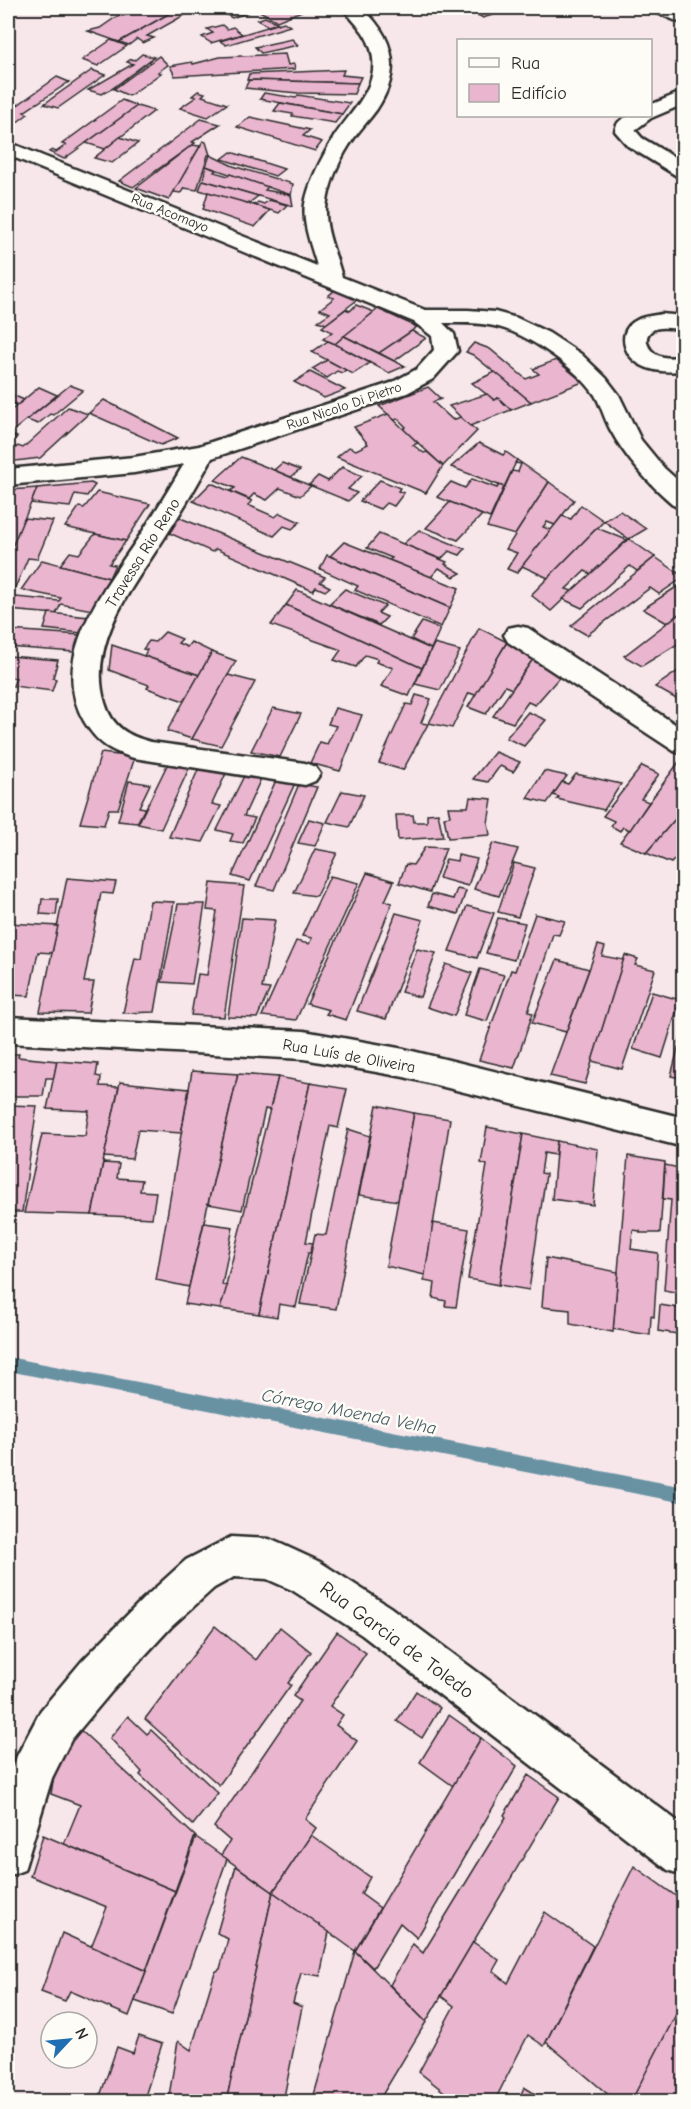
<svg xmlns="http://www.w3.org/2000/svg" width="691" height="2109" viewBox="0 0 691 2109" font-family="'Comic Neue',sans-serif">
	<rect width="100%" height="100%" fill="#f7e7eb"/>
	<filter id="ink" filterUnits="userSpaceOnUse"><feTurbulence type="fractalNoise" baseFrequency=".0167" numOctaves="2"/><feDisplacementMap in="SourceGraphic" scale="12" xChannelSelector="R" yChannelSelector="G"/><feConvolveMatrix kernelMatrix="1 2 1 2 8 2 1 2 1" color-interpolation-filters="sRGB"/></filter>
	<g filter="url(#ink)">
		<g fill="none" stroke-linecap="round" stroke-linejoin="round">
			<!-- stream -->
			<polygon fill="#6892a2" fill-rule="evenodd" points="8,1357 684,1487 684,1503 8,1371"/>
		</g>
		<!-- building -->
		<g fill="#eab5cf" stroke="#2b2b2b" stroke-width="1.5">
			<polygon points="138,8 179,8 119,42 88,31 100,28 119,15 123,16"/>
			<polygon points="179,8 197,8 147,36 154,38 143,43 137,39 129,45 119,42"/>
			<polygon points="214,8 260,8 232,18"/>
			<polygon points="260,8 323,8 325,9 316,11 309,8 277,21 256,9"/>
			<polygon points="465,8 515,8 483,18"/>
			<polygon points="265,17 278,23 268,26 257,20"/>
			<polygon points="284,22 290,26 226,45 220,41"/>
			<polygon points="222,25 227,29 233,27 242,34 211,43 202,37 213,33 207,29"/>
			<polygon points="292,39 298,45 261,53 255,47"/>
			<polygon points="111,40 127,46 98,66 82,60"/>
			<polygon points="142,54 154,57 113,88 102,94 88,90 133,64 127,62 131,59 135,60"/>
			<polygon points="285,54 288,65 294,64 295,69 175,76 170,66 192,62 193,64 220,57"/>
			<polygon points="159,56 168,65 158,72 161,73 129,96 114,89"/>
			<polygon points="92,70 105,75 58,108 44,104"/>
			<polygon points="344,70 342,75 361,77 358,83 247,80 249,74"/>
			<polygon points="57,77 69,82 24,112 28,114 8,129 8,112"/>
			<polygon points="249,80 358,83 354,94 298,93 245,88"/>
			<polygon points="198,91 205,93 202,96 227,104 208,117 180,108 196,97 192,96"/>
			<polygon points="264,93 296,98 298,95 350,103 342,114 260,99"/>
			<polygon points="122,100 137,106 64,159 49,152 52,150 56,152 66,145 62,144"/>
			<polygon points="280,103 342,114 335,123 292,116 293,114 274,111"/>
			<polygon points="137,106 154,111 105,149 86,143"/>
			<polygon points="250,117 310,130 303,136 322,142 315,151 237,127"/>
			<polygon points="201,119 220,124 192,142 195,143 133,187 119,181"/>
			<polygon points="120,137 138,143 112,163 94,158"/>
			<polygon points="203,141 206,142 210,155 208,155 197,190 184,188 181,193 173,192"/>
			<polygon points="192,145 200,146 169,200 136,188"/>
			<polygon points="231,152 284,169 275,176 222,159"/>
			<polygon points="210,155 233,166 293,184 291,195 206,166"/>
			<polygon points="206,166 216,170 214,172 228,176 230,174 268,187 265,190 291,195 293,206 203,180"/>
			<polygon points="203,180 258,196 248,204 199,190"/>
			<polygon points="208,192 254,205 270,210 255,227 203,209"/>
			<polygon points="269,200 287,205 279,213 254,205 258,202 264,204"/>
			<polygon points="335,290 357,300 326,324 318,321 330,313 320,309 334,298 328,296"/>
			<polygon points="356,305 374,312 335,344 323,339 332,332 322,327 346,309 350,311"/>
			<polygon points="378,309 417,327 379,353 344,336"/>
			<polygon points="412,331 426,338 394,361 379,353"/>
			<polygon points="344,336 394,361 405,366 389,373 335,344"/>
			<polygon points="328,341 335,344 370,363 353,374 312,352"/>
			<polygon points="474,343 490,349 526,379 539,374 533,369 556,360 583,382 531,402 473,355 466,352"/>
			<polygon points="327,360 346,370 342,373 337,371 327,378 312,369"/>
			<polygon points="310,372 345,390 324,398 294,382"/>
			<polygon points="495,372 531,402 511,410 498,398 494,400 472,383"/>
			<polygon points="70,385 83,390 53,415 50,414 38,424 27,420"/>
			<polygon points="39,387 57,395 8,435 8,413"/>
			<polygon points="428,387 441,399 433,402 453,420 460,417 477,431 443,466 403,429 406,427 398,419 394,420 379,406"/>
			<polygon points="8,393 24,400 17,405 10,402 8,404"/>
			<polygon points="487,394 494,400 498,398 511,410 470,426 449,406"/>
			<polygon points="104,400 178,438 161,445 89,413"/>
			<polygon points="68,407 88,414 40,458 8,462 8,455 18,446 23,448"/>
			<polygon points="388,414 418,443 413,445 424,453 427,452 443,466 426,493 337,457 349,447 356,450 368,444 354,427"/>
			<polygon points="9,434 17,437 9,445 16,447 8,455"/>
			<polygon points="479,443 503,455 506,452 517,460 504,487 451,467"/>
			<polygon points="241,457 274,470 311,486 300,496 280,488 267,500 254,494 249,499 230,491 235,488 215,480"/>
			<polygon points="517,460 549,482 515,535 487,527 512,471 518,472 521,464 515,463"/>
			<polygon points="282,463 300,470 291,477 274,470"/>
			<polygon points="342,467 362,476 348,489 357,493 348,501 309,485 318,476 328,481"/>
			<polygon points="472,479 497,488 499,485 504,487 490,518 437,497 451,482 465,488"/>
			<polygon points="380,480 400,488 398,491 404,493 394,506 386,503 380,509 360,501"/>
			<polygon points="549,482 574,500 555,525 547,522 543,527 551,530 517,573 507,569 517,553 506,549"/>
			<polygon points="91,483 95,485 87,496 75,494 70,507 31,503 37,488"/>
			<polygon points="211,483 252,501 248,505 275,517 280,513 300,522 292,529 284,526 274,536 193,501"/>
			<polygon points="37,488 31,503 8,557 8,496 10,490"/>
			<polygon points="97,492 150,504 126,541 65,527 79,507 84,508"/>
			<polygon points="450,502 482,515 458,540 426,528"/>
			<polygon points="581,505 604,521 548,578 522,566 562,516 571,519"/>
			<polygon points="620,511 646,529 629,539 604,521"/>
			<polygon points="178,517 318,574 325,577 320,582 330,587 325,591 316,587 313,591 216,549 212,552 167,532"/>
			<polygon points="24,518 53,521 37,559 28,558 15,588 8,587 8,557"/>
			<polygon points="597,528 627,540 591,574 585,571 566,589 572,591 551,611 531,595"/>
			<polygon points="419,530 465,549 460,555 449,551 441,559 403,544"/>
			<polygon points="95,534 126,541 109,564 115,565 109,578 60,565 70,552 79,554"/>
			<polygon points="379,534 447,562 445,564 461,573 454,577 439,568 431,577 389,560 392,558 367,548"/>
			<polygon points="629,539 655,557 637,571 630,566 582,608 563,599"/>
			<polygon points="344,542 459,588 450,608 330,556"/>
			<polygon points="327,555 450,608 441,627 355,590 358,586 320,569"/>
			<polygon points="655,557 684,577 659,594 650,588 587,635 571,626"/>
			<polygon points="42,560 109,578 92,610 61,604 56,614 8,610 16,597 59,601 61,598 21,590"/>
			<polygon points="684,582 684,610 667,623 643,609"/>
			<polygon points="345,589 385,606 378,613 387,617 379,625 329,604"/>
			<polygon points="297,590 431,649 422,668 286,605"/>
			<polygon points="286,605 422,668 409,696 381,686 393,668 376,662 378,659 365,655 356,667 334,660 341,650 271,625"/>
			<polygon points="684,610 684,640 642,666 624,656"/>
			<polygon points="49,613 89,617 82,633 44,629"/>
			<polygon points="422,622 440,629 431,649 411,639"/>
			<polygon points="479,628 507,642 476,695 469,693 452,728 429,723"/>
			<polygon points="8,630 81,635 74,652 8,647"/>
			<polygon points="165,632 182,639 178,643 187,647 191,642 212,652 199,675 144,656 147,650 143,649 149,641 155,642"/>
			<polygon points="507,642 536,655 512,689 505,686 486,714 468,707"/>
			<polygon points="434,644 460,651 440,690 415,684"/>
			<polygon points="112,645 144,656 199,675 184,701 147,688 149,685 109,670"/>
			<polygon points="212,652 236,661 192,739 167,731"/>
			<polygon points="536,655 564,672 535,705 528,702 513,723 493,716"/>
			<polygon points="8,656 58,660 53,678 56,679 52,691 13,686 16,678 8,677"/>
			<polygon points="684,667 684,698 680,701 655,687"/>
			<polygon points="228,675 255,682 221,746 192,739"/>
			<polygon points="416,695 431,699 421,723 428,724 403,770 379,763 406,704 412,705"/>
			<polygon points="273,708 301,714 280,757 251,751"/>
			<polygon points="335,708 362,715 340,771 310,763 320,742 327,744 336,726 328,724"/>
			<polygon points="528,712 546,720 524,746 506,738"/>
			<polygon points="495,752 520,762 513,772 500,766 488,782 473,779"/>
			<polygon points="101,753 135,757 118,809 109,809 104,825 80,823"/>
			<polygon points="684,755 684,809 646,853 620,842"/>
			<polygon points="171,757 192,762 161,829 138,824"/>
			<polygon points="201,763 228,769 212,804 221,806 203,842 169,837"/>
			<polygon points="642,766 659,774 641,799 649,802 630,830 623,827 620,831 611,826 614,821 603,816"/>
			<polygon points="247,770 263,774 244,816 255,818 243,843 230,841 233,834 217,830"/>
			<polygon points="544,771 567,776 547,803 527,798"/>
			<polygon points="576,774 621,784 604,810 557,799 559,797 553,795 562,782 568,784"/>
			<polygon points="278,776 296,781 250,881 232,876"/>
			<polygon points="129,781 150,784 139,807 145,808 137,823 118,821"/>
			<polygon points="299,784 317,787 274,890 256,886"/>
			<polygon points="342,791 364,795 349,827 327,822"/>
			<polygon points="470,797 492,799 488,823 490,835 448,838 444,817 450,816 448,807 468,807"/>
			<polygon points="684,809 684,849 671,863 646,853"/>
			<polygon points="438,813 443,837 398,840 396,815 413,815 414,822 427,822 427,814"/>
			<polygon points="309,819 325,823 315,846 298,843"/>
			<polygon points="493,843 518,849 499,896 474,889"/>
			<polygon points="425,847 446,848 430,892 399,883 406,864 413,865"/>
			<polygon points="315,849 337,853 316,896 294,893"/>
			<polygon points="458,855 477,859 468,886 439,878 446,859 457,861"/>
			<polygon points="514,863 535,868 518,917 498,912"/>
			<polygon points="367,873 394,881 385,901 392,903 346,1020 326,1014 329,1010 307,1004"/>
			<polygon points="330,876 359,883 296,1020 262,1016 296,941 309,944 312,938 302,936"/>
			<polygon points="67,878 116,882 113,894 101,893 84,982 94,982 88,1013 40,1012"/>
			<polygon points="211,883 244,886 224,1017 191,1015 198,974 207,975 217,911 207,910"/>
			<polygon points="457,889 466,891 458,914 428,906 432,894 453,899"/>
			<polygon points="42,899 58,899 56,915 40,914"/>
			<polygon points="150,901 174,902 155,1012 123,1013 135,958 141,959"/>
			<polygon points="178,904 205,904 192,984 162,982"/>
			<polygon points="467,906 494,913 477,958 449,951"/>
			<polygon points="396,913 423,920 386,1019 357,1011"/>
			<polygon points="535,914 565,921 559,935 553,934 528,1012 533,1013 514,1068 479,1060 511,970 515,971"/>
			<polygon points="242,918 275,920 262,988 270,989 257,1018 228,1017"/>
			<polygon points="498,918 525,923 514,960 486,953"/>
			<polygon points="8,923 58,926 52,953 38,952 29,996 10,995 9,1000"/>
			<polygon points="598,945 605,947 602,956 624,960 585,1084 550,1076"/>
			<polygon points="417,949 436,953 420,997 401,992"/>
			<polygon points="625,955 638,959 635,965 655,970 622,1069 592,1061"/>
			<polygon points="557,960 589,969 566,1032 532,1023"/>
			<polygon points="446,964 472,973 454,1016 427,1007"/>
			<polygon points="480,969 504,975 487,1021 464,1015"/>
			<polygon points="652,992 680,1000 662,1058 633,1049"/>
			<polygon points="684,1025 684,1079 671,1076"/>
			<polygon points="8,1054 19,1054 18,1057 57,1061 54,1078 46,1078 43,1096 8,1096"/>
			<polygon points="57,1061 98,1064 96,1076 101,1077 100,1086 119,1087 92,1215 24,1213 42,1134 85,1136 89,1111 47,1109"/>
			<polygon points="192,1071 238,1074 189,1287 156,1280"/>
			<polygon points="238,1074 278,1077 270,1110 265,1109 242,1210 208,1204"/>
			<polygon points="278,1077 310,1083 259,1314 220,1309"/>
			<polygon points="120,1082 189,1089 181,1133 138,1130 132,1159 104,1157"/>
			<polygon points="310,1083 347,1089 338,1128 330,1126 306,1242 313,1243 310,1253 308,1253 296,1307 279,1304 277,1317 259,1314"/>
			<polygon points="8,1105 37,1106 22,1212 8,1212"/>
			<polygon points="377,1105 414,1113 398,1201 359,1195"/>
			<polygon points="414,1113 450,1119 425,1275 386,1266"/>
			<polygon points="487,1127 523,1134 499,1285 468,1279 487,1165 481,1163"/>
			<polygon points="348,1129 370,1136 336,1309 300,1304 315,1234 326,1235"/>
			<polygon points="523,1134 557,1141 555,1155 544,1153 541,1173 546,1174 529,1290 499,1285"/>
			<polygon points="557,1141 598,1149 593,1205 552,1199"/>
			<polygon points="628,1156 665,1162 660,1233 640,1233 640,1231 633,1230 631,1249 658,1253 654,1317 651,1316 650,1335 613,1329"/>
			<polygon points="103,1163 119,1164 117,1178 142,1180 140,1191 156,1192 152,1218 92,1215"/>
			<polygon points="665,1165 684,1169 684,1294 664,1290 671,1200 663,1199"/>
			<polygon points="204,1223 233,1227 222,1285 227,1286 220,1309 185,1304"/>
			<polygon points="433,1223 469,1229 456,1307 445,1306 446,1301 433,1298 435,1283 424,1281"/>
			<polygon points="546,1258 618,1272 613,1332 570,1324 570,1310 542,1307"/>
			<polygon points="660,1305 684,1309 684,1335 658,1331"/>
			<polygon points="215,1626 256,1660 280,1627 311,1652 288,1683 291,1685 219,1785 145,1719"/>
			<polygon points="337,1632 366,1653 330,1706 343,1715 336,1725 357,1741 305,1819 316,1828 273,1892 221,1855 230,1841 214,1827 300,1701 293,1696"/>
			<polygon points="416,1691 440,1708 422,1738 397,1721"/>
			<polygon points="449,1715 481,1738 453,1786 420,1762"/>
			<polygon points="128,1716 147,1734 151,1730 218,1793 193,1825 140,1775 142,1772 110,1738"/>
			<polygon points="75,1725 195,1836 175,1891 64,1844 80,1805 51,1794 56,1762"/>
			<polygon points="481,1738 517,1766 417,1938 400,1923 373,1968 355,1951"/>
			<polygon points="528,1775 559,1797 426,2022 390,1985 413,1944 423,1953 506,1817 504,1815"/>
			<polygon points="43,1835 175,1891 146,1971 91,1947 107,1907 30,1876"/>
			<polygon points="311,1835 370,1877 361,1894 380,1908 355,1951 273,1892"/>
			<polygon points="196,1837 227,1859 172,2014 135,2001"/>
			<polygon points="236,1866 273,1892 226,2102 168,2102 178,2041 191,2050 215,1972 220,1969 228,1939 217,1933"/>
			<polygon points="634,1866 684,1902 684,2000 631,2102 617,2102 546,2042"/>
			<polygon points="273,1892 329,1932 320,1976 301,1973 293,2003 302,2007 283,2102 226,2102"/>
			<polygon points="545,1912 593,1946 544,2046 528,2035 494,2102 457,2102 419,2072 454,2006 441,1996 473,1942 499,1960 493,1971 508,1983"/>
			<polygon points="62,1933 146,1971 129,2016 70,1991 65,2001 41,1992"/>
			<polygon points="355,1951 426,2022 378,2102 312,2102"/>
			<polygon points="684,1999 684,2102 631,2102 645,2074"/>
			<polygon points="139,2036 162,2044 143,2102 98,2102 117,2047 133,2053"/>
			<polygon points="524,2087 548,2102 518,2102"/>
		</g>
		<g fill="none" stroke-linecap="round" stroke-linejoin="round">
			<defs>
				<g id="minor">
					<path d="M343,8H362C395,38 402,71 377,109C370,119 361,128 354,138C341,156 331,179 327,201C322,226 336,253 342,277L425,310H468L495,312L517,318L549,333L581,354L606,378L619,395L641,440L664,468L684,486V508L675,506C649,484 626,459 610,429C604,418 601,405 595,395C577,368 526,332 494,326C478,322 460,323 443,323L454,334L458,351L433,379L407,393L212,458C197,485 182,511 165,537C135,584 86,643 105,703C112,727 128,736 151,742L305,763L315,767L320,774L315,781L305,785L134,758C110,751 97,743 84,721C47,657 107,585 141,534C156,511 170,487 184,464L134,473L8,485V469L134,457L199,446L391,383L417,369L434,350L432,336L414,322L8,155V142L317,266C312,247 302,224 305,204C309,181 322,157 334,137C352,110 382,85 371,49C366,31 353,22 343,8Z"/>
					<polygon points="652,8 675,8 684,12 684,24 655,12"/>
					<path d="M684,91V104L651,118L635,130L642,138L684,163V178L677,176L628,146L615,131C618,113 636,116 650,116V105Z"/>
					<path d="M661,314L684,316V330C676,329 667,327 660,328C640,330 645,351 660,356C667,359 676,357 684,357V371C669,372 654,372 641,365C623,356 616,330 637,320C644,316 653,316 661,314Z"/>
					<polygon points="518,626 528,628 684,730 684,754 674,751 508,642 504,635 508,628"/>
					<polygon points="8,1017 304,1031 404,1049 684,1118 684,1147 404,1077 304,1059 8,1043"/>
					<polygon points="231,1537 269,1539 283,1545 320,1562 390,1607 684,1826 684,1876 668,1870 362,1635 292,1590 267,1579 234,1577 214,1588 171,1627 112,1691 71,1740 52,1778 24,1870 8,1876 8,1781 17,1756 41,1710 82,1661 143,1599 186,1560"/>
				</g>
			</defs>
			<!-- minor casing -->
			<use href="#minor" stroke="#2b2b2b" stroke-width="5"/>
			<!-- minor -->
			<use href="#minor" fill="#fdfcf7" fill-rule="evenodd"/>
		</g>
	</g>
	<g text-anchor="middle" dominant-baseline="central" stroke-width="5" stroke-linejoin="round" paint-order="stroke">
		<!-- far-street labels -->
		<g font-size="14" fill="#2b2b2b" stroke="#fdfcf7">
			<text transform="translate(170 213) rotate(22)">Rua Acomayo</text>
			<text transform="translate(344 406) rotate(-19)">Rua Nicolo Di Pietro</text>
		</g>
		<!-- street labels -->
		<g font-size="16" fill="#2b2b2b" stroke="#fdfcf7">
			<text transform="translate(143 553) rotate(-58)">Travessa Rio Reno</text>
			<text transform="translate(349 1056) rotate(10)">Rua Luís de Oliveira</text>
		</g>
		<!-- water labels -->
		<g font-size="18" font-style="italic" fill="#495e67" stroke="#fdfcf7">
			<text transform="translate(349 1412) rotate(11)">Córrego Moenda Velha</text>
		</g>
		<!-- near-street labels -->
		<g font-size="20" fill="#2b2b2b" stroke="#fdfcf7">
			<text transform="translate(397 1640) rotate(36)">Rua Garcia de Toledo</text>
		</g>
	</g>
	<!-- margin -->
	<rect width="691" height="2109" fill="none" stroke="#fdfcf7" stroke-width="30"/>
	<rect x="15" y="15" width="661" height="2079" fill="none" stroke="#2b2b2b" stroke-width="2" filter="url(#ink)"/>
	<!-- legend -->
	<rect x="457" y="39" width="195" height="78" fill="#fdfcf7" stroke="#a9a8a5" stroke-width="1.5"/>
	<rect x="469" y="58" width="30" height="9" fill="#fdfcf7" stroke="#a9a8a5" stroke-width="1.5"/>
	<text x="511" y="69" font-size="18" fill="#2b2b2b">Rua</text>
	<rect x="469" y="84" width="30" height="18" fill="#eab5cf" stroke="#a9a8a5" stroke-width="1.5"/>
	<text x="511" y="99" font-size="18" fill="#2b2b2b">Edifício</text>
	<!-- north arrow -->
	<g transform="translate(69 2040) rotate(64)"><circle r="28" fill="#fdfcf7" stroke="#a9a8a5" stroke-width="1.5"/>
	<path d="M0-4.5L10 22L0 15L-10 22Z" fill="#1f6fb2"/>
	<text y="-9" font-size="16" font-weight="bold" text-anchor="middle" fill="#2b2b2b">N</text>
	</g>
</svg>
